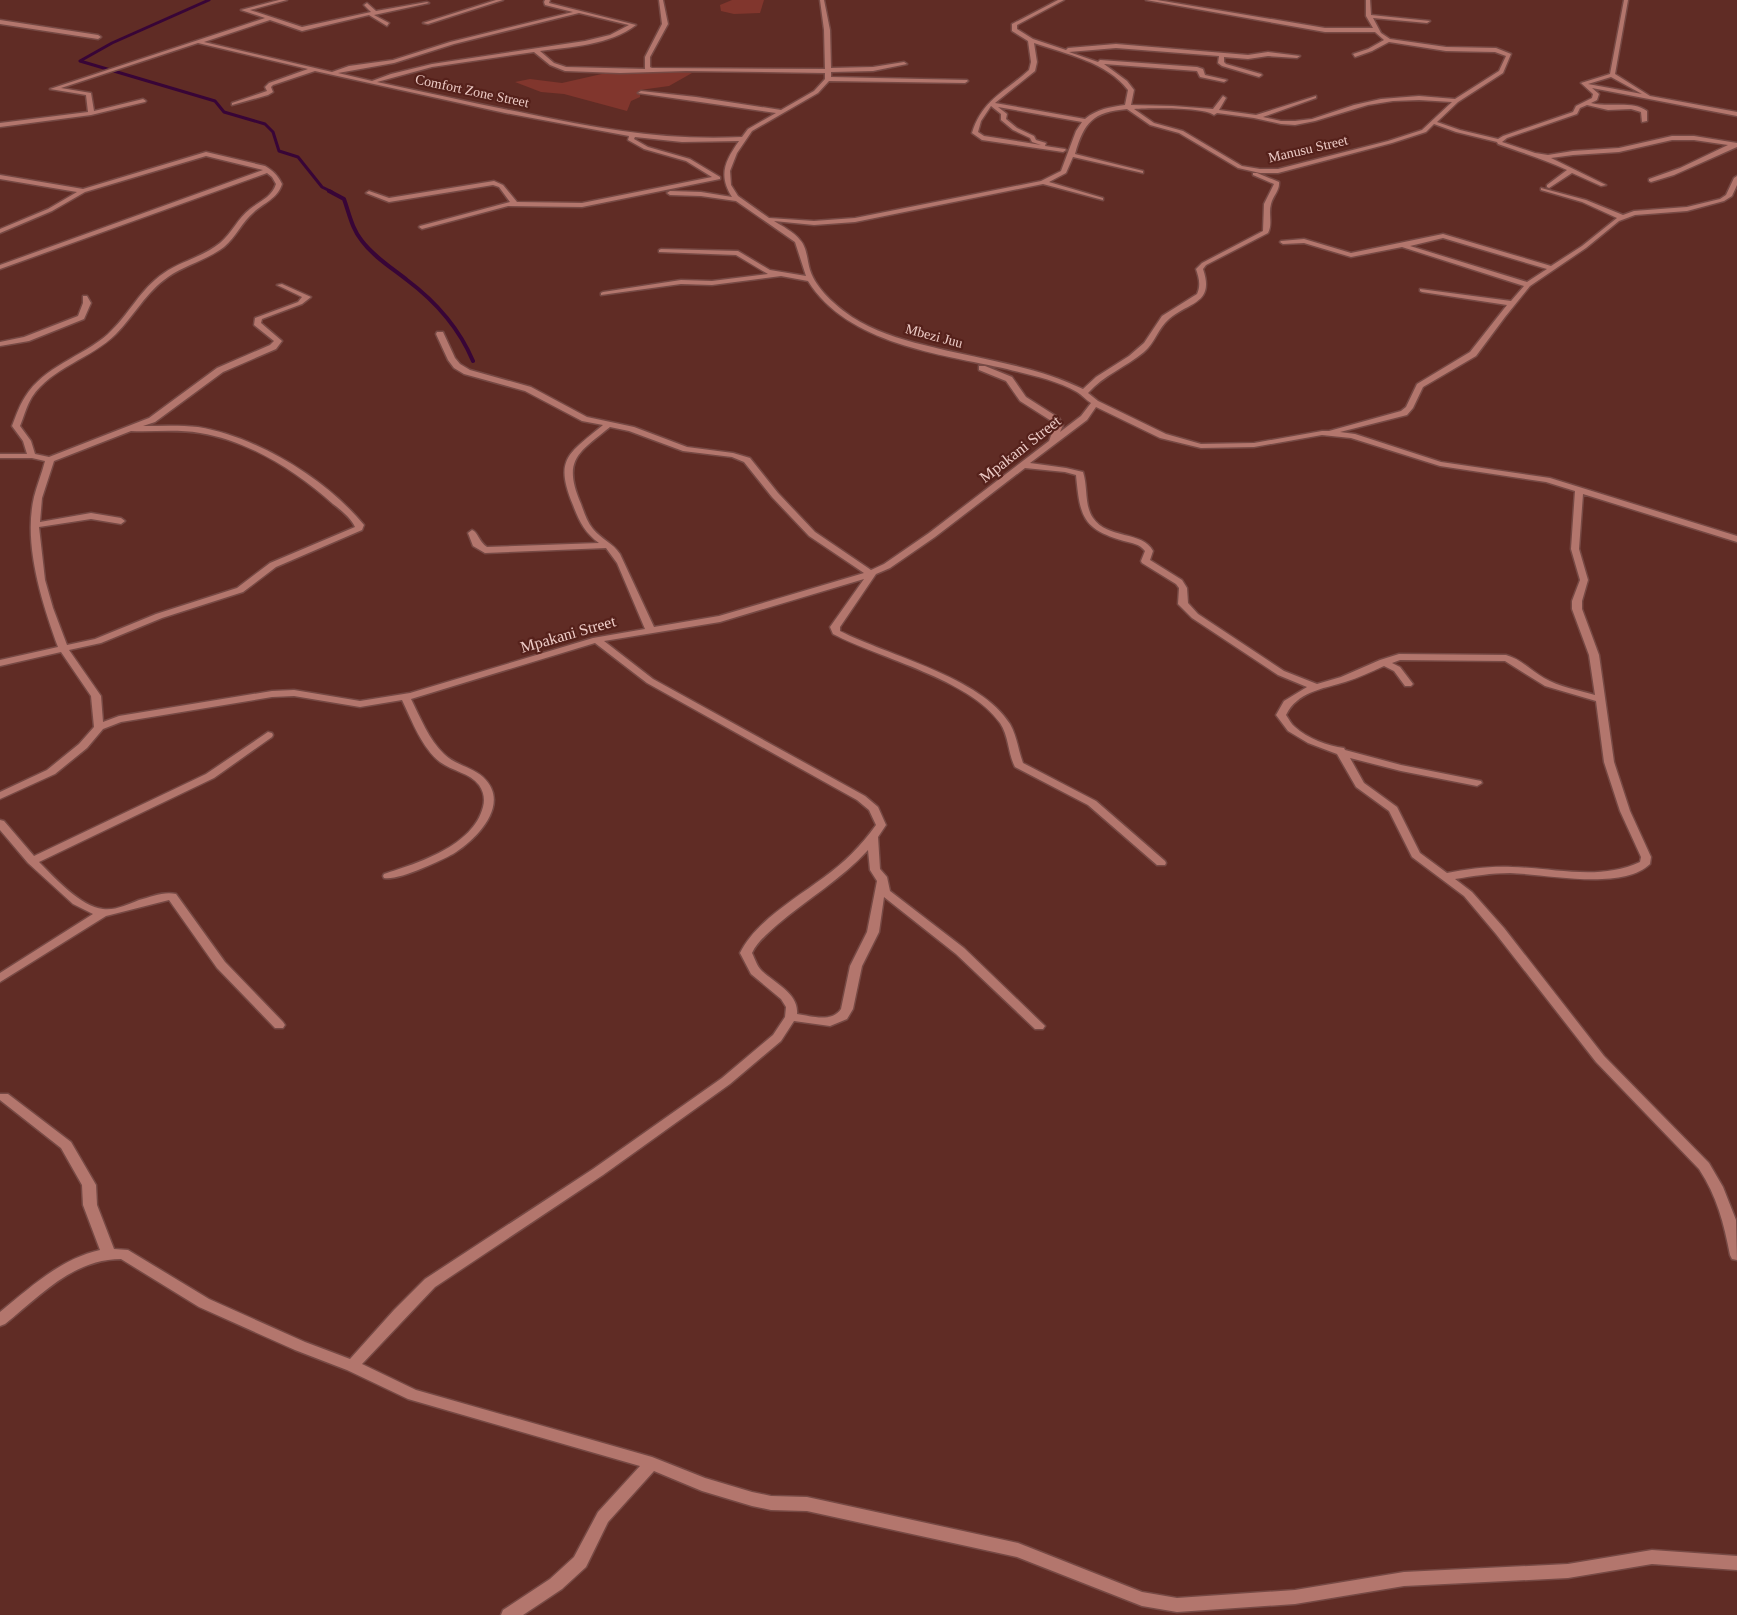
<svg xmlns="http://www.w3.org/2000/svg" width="1737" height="1615" viewBox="0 0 1737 1615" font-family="Georgia,serif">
	<rect width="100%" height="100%" fill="#602c25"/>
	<!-- green -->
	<g fill="#81362d">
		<polygon points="732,0 764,0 760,13 734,14 721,11 720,5"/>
		<polygon points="668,71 692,73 669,86 640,90 640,97 631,101 627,111 564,94 541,92 515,82 530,79 562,83 606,73"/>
	</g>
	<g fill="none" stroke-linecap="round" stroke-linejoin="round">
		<!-- stream-far1 -->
		<polyline stroke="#380537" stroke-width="3" points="209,0 112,43 80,61 215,101 224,112 265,124 273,132 279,151 298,157 322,187 332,192"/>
		<!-- stream -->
		<path stroke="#380537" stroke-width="4" d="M329,191L344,199C349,213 352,229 362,241C374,257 392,268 407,280C435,301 459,328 473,361"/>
		<defs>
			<g id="minor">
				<path d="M279,0H287L250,10L302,27L371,12L364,5L367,3L376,11L427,2L429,3L374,15L389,23L387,26L369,15L302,31L270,20L204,42L332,72L349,66L393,60L450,42L573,12L545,5L544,2L545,0H550L549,3L636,25C610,45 571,47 540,51L554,63L566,67L645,69V57L662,24L659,0H663L668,24L650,57V67L652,68L825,69L824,30L820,0H824L830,30L831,68L873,67L904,62L907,64L873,71L831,72V77L967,80L968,81L965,83L829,81L818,93L752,131L737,153L730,171L731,185L738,196L769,218L814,221L855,218L1041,181L1061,171L1076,131L1082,122L998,107L1007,114L1006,119L1017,128L1034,136L1036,140L1046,143L1045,146L1065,149L1066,150L1063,152L982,140L972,133C982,100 1005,92 1029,70L1031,62L1028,41L1012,31V24L1058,0H1064L1017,25V29L1033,39L1066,50L1068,48L1116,44L1248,55L1268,52L1300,56L1297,58L1268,56L1248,59L1224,57V62L1226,64L1261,74L1262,75L1259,77L1222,66L1218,63L1219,56L1116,48L1069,52L1098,62L1100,60L1197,67L1203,69L1205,75L1227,80L1224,82L1200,77L1197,71L1104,64L1127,81L1134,90L1131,105L1173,106L1213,109L1223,96L1226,98L1219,110L1256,115L1316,96V98L1263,117L1281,121H1295L1312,119L1354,105L1381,99L1419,96L1455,99L1499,71L1506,56L1495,52L1446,51L1389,42L1372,51L1355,57L1353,54L1368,49L1384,40L1375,32H1325L1146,0H1157L1325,28H1373L1366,16V0H1370L1371,15L1430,21L1427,23L1373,18L1381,33L1390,39L1446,47L1496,48L1511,54L1503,73L1458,102L1437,122L1460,130L1498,139L1503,136L1573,112L1576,106L1592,98L1593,94L1581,83L1610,74L1624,0H1628L1615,74L1650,96L1737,112V116L1592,88L1599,94L1597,100L1591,103C1609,108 1632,100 1647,111V121L1642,122L1641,112L1631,109L1608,110L1587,105L1580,108L1577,114L1507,138L1502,142L1535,153L1548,155L1573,151L1619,148L1672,136H1694L1737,143V147L1674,175L1651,182L1649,181V179L1680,168L1728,145L1694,140H1672L1619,152L1573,155L1551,158L1606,185L1601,186L1572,173L1549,188L1547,187V185L1567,170C1544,159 1522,153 1498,144L1497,142L1456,132L1434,124L1426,132L1392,143L1278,173H1260L1238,168L1179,133L1150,125L1127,109C1093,112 1084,122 1075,154L1143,171V173L1073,157L1066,173L1049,182L1103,198V200L1043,184L855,222L814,225L774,221C782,226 794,232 800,240C807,247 807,260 810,270C816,289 836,306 852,317C874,331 899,339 924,345C977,359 1034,365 1083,389L1096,377L1129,356L1144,343L1162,316L1197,294C1201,285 1199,278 1196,269L1202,263L1263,231L1264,204L1274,184L1253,175V173H1257L1279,182C1280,190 1273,196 1271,204C1268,214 1273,224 1268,233L1206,265L1203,269C1215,304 1189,302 1169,319C1158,328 1155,343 1144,352C1126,367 1104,375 1088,393L1098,401L1166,434L1201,444L1254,443L1322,431H1329L1401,411L1406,407L1417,384L1470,352L1507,305L1422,292L1420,291V289L1511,301L1524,286L1402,247L1351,257L1304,243L1283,244L1280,242L1281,241L1304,239L1351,253L1443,234L1551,266L1582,246L1617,218L1582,202L1541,190V188L1586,200L1623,215L1634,211L1687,207L1720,199L1726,195L1734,178L1737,176V185L1732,196L1724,201L1687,211L1635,215L1619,221L1586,248L1530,286L1505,317L1476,356L1423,387L1413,408L1407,415L1340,432L1355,434L1441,462L1550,478L1737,536V542L1583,494L1579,549L1588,580L1582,601V609L1599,655L1614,762L1630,811L1651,857L1650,864C1623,891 1546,874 1510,873C1492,873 1473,876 1455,879L1472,892L1504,928L1604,1056L1709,1163L1723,1187L1736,1220L1737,1260L1732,1259L1730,1255C1724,1224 1717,1196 1699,1169L1596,1062L1496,934L1464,896L1412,857L1389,811L1356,787L1337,754L1308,743L1288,731L1276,715L1284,701L1307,687L1278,675L1192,618L1178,604L1179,588L1176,584L1142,563L1141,561L1145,551C1140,544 1132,543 1124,541C1082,529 1080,516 1076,475L1065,472L1025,468L935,537L890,568L876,574L840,627V631C889,656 981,677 1010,724C1017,736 1018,750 1023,763L1096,801L1165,861L1166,863L1165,865H1157L1088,805L1015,767C1008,754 1009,736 1000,723C969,679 881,659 833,634L830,627L864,579L720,622L604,641L653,679L865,796L878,807L886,825L878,837L880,869L887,877L890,891L964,948L1045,1026L1043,1029H1035L956,954L884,897L879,932L862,966L853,1009L847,1019L830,1026L794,1021L781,1041L730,1084L603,1175L435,1287L362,1364L416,1390L652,1457L705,1478L752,1492L771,1496L807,1497L1018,1543L1142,1592L1177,1598L1295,1590L1404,1572L1568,1564L1652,1550L1737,1556V1570L1652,1564L1568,1578L1404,1586L1295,1604L1177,1612L1142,1606L1017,1557L807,1511L771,1510L752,1506L702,1491L654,1471L608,1522L586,1567L562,1589L523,1615H501L503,1610L550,1579L574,1557L598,1512L640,1466L408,1399L347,1370L295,1350L199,1307L121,1259C73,1259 40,1296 5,1324L0,1326V1312C31,1287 60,1259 100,1250L83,1205L82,1185L61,1148L0,1100V1094H8L71,1142L96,1185L97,1205L114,1249L128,1250L209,1299L305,1342L350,1359L394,1310L425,1279L593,1169L722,1078L773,1035L785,1017L786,1007L781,999L751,974L740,953C755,922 796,898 823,878C844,863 861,846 876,825L869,810L857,800L647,683L595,643L411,699C420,717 429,740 444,754C455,765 472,767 483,777C512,804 476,840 453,854C440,861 398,881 384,878L383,876L384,874C418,863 473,846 483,807C485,800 484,792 479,785C470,773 452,771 440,762C422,748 412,721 402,700L360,707L294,696L272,697L121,722L103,729L87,748L55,774L0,799V792L47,770L79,744L94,727L91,696L61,652L0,666V660L58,647C42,603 23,544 34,497C37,485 42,473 45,461L32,458H0V454H27L23,441L12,426C16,416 19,406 25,397C44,366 82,357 108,334C129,315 140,289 164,273C181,261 203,257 220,243C232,233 238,218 250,209C260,201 272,197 276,184L272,177L267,173L0,269V265L263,170L206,156L85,192L52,211L0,233V229L48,209L77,192L0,179V175L83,189L206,152L265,166C273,171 277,174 282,184C278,198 264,203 254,212C242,222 236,237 224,247C207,260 185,265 168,277C146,292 134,316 116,334C91,359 52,367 32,397C27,405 24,416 20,426L31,441L35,454L49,457L149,418L217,368L270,345L274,341L254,325L255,318L298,302L302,297L277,285L282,284L311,297L302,304L262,319L261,323L282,341L276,349L223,372L155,422L143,426C161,426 180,425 198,427C258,437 326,479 364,525L362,530L276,567L243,592L162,618L101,643L69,650L101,696L103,722L119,716L272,691L294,690L360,701L410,693L593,638L645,629L617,563L606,548L485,553L473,546L468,533L472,530C478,532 479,542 487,547L599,543C585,533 579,521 573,505C554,459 568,454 603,425L582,421L525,391L464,374L454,368L448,360L436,334L437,332H443L455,358L460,364L470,370L531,387L587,417L634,427L687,447L733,453L750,458L778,493L815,532L871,570L884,564L929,533L1049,441L1055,425L1053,422L1020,401L1006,381L979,370V366H985L1012,377L1026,397L1059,418L1063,425L1060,432L1081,416L1091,403C1086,400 1082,395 1077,392C1056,380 1030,375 1007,369C940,354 847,344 808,281L781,276L712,285L681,284L601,295V293L603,292L681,280L712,281L768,274L736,255L659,252V250L661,249L738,251L770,270L806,276L795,242L736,201L701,196L670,195L667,193L670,191L701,192L732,197C718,175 725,161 739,141L682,142L635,137L634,139L648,147L690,159L720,177V179L582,207L508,206L422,229L419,227L420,226L510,202L499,187L493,185L389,202L366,193L369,191L389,198L494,181L503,185L517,202L582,203L712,177L686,161L644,149L628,140L629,136L505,113L315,71L273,85L271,87L273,92L268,95L232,105V103L267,91L265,87L269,83L308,69L198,43L61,88L91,93L94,111L143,99L146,101L145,102L91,115L0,127V123L88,112L86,95L50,89L265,18L241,10ZM579,13L629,25L610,35L585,41L432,64L391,74L372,81L338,73L394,63L454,44ZM1034,43C1066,54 1107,62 1128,90L1125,105C1110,107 1097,109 1085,119L995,103L1035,71L1037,62ZM534,52L550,65L565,71L620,73L686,71L825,73V79L814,91L781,110L696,97L641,91L638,93L776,113L748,129L742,137C669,141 600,129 529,114C478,104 428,93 377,82L432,67ZM1611,77L1642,94L1588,84ZM1419,100L1452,102L1422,130L1388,141L1278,169H1260L1242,166L1183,131L1154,123L1134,109C1151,108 1202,107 1214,115L1217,113L1254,118L1281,124L1295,125L1315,121L1368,105L1393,101ZM991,106L1001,114V120L1013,130L1030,138L1032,142L1041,145L984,136L978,132L981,121ZM1443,238L1547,269L1527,282L1410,246ZM1096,407L1160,438L1201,448L1254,447L1322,435L1351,438L1440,466L1546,482L1575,491L1571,549L1580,580L1572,601V609L1589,655L1595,695C1578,690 1559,687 1544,678C1530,670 1521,659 1506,655L1399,654L1380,660L1341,677L1317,684L1284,671L1198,614L1188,603L1187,588L1182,580L1150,560L1153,551C1143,531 1107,539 1093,518C1084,505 1088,487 1083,472L1066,468L1030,463L1087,420ZM610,427L629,431L683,451L732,457L744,462L772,497L809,536L864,573L719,616L654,627L620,554C613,543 601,539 593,529C587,522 584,512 581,504C562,460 578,453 610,427ZM131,431C154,432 177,429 200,433C249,441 296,471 333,504C341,510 351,518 355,527L270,563L237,588L156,614L95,639L67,645L53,608L45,580L39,527L91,519L121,524L125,521L121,518L91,513L40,522L42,498L54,461ZM1400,660L1505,661L1545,686L1596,701L1604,762L1620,811L1641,857L1640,862C1599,881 1555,868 1512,867C1490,866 1468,869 1447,873L1420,853L1397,807L1364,783L1350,758L1401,771L1477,786L1482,783L1481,781L1401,765L1345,750L1344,748C1328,746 1307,738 1295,727C1291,724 1289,719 1286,715C1297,692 1322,689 1345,682C1358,678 1371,672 1384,666L1394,671L1405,686H1411L1413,684L1400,667L1392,663ZM868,850L870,870L877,881L867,932L850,966L841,1009C832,1023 811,1016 797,1014C799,993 774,983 761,970C757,966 755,959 752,953C757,942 768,933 777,925C807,899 842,879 868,850Z"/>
				<polygon points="496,0 503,0 428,24 423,23"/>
				<polygon points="0,20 98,35 101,37 98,39 0,24"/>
				<polygon points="83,296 87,296 91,303 84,319 29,341 0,346 0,342 24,337 78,316 83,303"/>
				<path d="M268,732L272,733L273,735L272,737L214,778L39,862C54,877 81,907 103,909C114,911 129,904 139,900C151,897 164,891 176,894L225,962L283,1022L285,1025L283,1028H275L217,968L169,900L106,916L0,982V973L93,914L73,904L28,863L0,830V820L4,821L34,856L206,774Z"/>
			</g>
		</defs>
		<!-- minor casing -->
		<use href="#minor" stroke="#764944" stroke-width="3"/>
		<!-- minor -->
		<use href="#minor" fill="#b3766d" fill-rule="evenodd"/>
	</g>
	<g text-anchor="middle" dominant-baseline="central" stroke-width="4.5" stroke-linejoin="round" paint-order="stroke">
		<!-- far-street labels -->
		<g font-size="14" fill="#edcbc6" stroke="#55211b">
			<text transform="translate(472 91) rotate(12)">Comfort Zone Street</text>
			<text transform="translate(1308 149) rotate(-13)">Manusu Street</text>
			<text transform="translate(934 336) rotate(15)">Mbezi Juu</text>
		</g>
		<!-- street labels -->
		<g font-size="16" fill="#edcbc6" stroke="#55211b">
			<text transform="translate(1020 449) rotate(-38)">Mpakani Street</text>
			<text transform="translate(568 634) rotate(-16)">Mpakani Street</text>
		</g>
	</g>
</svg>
